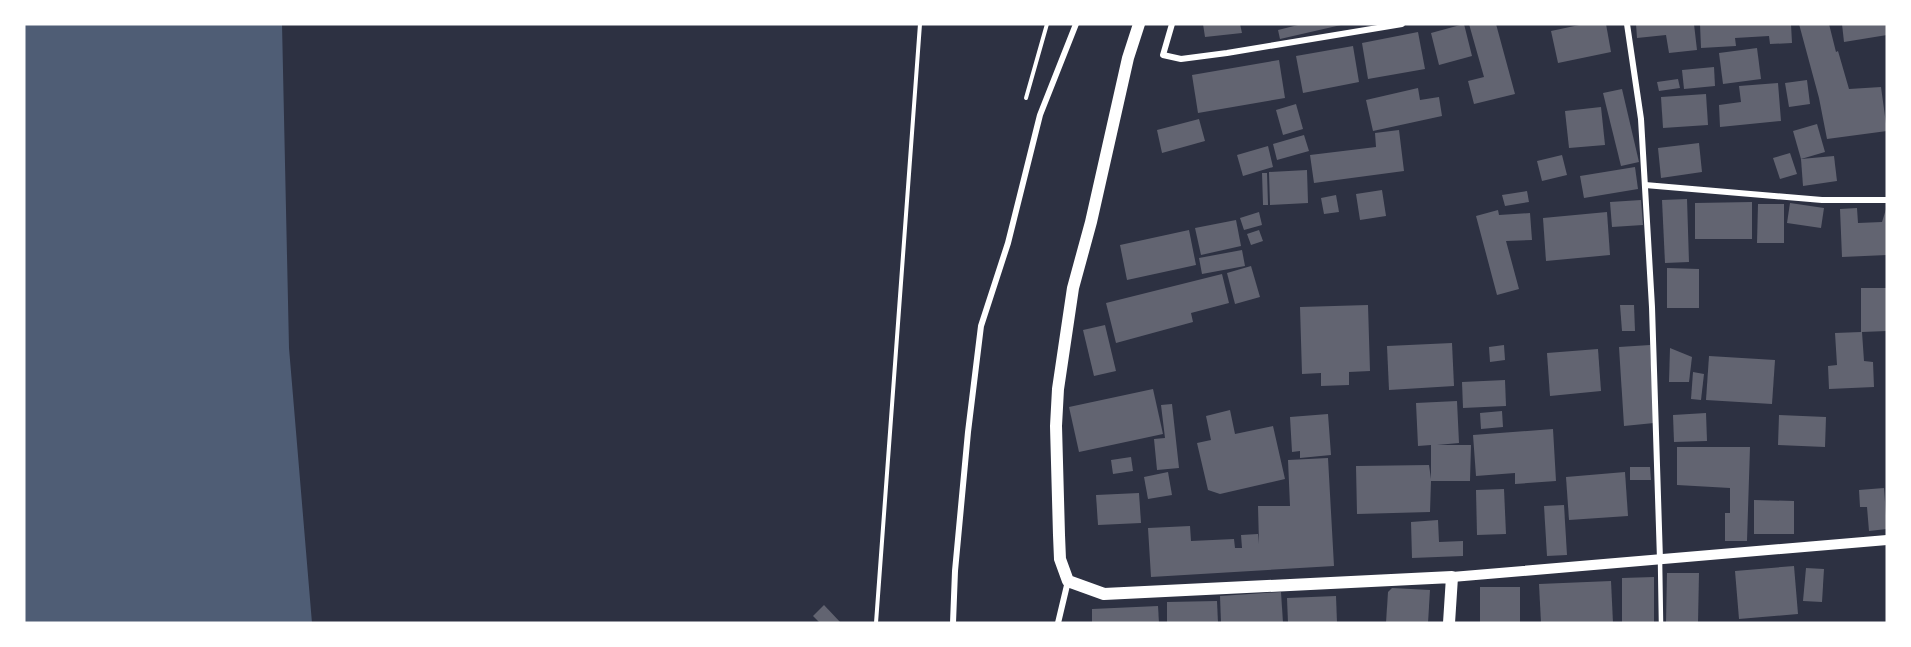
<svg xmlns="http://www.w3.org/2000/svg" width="1911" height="647" viewBox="0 0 1911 647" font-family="'Source Sans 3',sans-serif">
	<rect width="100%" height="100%" fill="#2d3142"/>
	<!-- water -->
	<polygon fill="#4f5d75" points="24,24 282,24 289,348 312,623 24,623"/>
	<!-- building -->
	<g fill="#626471">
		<polygon points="1203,24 1240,24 1242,33 1205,37"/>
		<polygon points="1302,24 1341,24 1341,25 1280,39 1278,30"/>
		<polygon points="1464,24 1472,56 1439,65 1431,33"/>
		<polygon points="1469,24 1496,24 1515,94 1474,104 1468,81 1484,77"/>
		<polygon points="1584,24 1606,24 1611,52 1558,63 1551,31"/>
		<polygon points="1636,24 1694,24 1697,50 1669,53 1666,35 1637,38"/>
		<polygon points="1700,24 1791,24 1792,43 1770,44 1769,36 1735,38 1736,46 1701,48"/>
		<polygon points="1799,24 1829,24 1836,52 1838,51 1849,89 1881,87 1887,131 1827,139 1819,98"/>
		<polygon points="1842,24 1887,24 1887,35 1844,42"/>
		<polygon points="1418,32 1425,69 1368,79 1362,43"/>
		<polygon points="1353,46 1359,82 1303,93 1296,56"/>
		<polygon points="1757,48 1761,79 1723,84 1719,53"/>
		<polygon points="1279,60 1285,98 1198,113 1192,75"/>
		<polygon points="1714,67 1715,86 1684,89 1682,70"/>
		<polygon points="1678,79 1680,88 1659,91 1657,82"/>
		<polygon points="1807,80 1810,104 1789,107 1785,83"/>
		<polygon points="1778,83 1781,121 1720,127 1719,105 1741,102 1739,86"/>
		<polygon points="1418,88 1420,100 1439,97 1442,116 1373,131 1366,100"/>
		<polygon points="1622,89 1639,162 1621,166 1603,93"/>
		<polygon points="1706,94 1708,125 1663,128 1661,97"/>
		<polygon points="1296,104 1303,129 1283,135 1276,110"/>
		<polygon points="1601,107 1605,145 1569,148 1565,111"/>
		<polygon points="1199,119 1205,141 1162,153 1157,130"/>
		<polygon points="1817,124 1825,152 1801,159 1793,131"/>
		<polygon points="1399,130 1404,171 1314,183 1310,155 1376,147 1375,133"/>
		<polygon points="1304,135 1309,151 1277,160 1273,144"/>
		<polygon points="1699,143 1702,172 1661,178 1658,148"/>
		<polygon points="1268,146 1273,167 1243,176 1237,155"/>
		<polygon points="1790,153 1797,174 1780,179 1773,158"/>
		<polygon points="1562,155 1567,175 1542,181 1537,161"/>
		<polygon points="1834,156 1837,181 1803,186 1801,159"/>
		<polygon points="1635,167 1638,189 1584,198 1580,176"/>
		<polygon points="1307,170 1308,203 1270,205 1269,172"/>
		<polygon points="1262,173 1267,173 1268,205 1263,205"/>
		<polygon points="1382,190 1386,216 1360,220 1356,194"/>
		<polygon points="1527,191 1529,202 1505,206 1502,195"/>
		<polygon points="1336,195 1339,212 1324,214 1321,198"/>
		<polygon points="1687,199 1689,262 1665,263 1662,200"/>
		<polygon points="1641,200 1643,225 1612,227 1610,202"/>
		<polygon points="1752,202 1752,239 1695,239 1695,203"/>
		<polygon points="1790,203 1824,208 1821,228 1787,223"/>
		<polygon points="1758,204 1784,204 1784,243 1757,243"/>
		<polygon points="1887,206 1887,255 1842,257 1840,209 1857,208 1858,223 1882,222"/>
		<polygon points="1498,210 1499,215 1530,213 1532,240 1506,241 1519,289 1497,295 1476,216"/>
		<polygon points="1259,212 1262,225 1244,230 1240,218"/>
		<polygon points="1607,212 1610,255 1546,261 1543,218"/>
		<polygon points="1236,220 1241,246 1201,255 1195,228"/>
		<polygon points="1189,230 1196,265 1127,280 1120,245"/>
		<polygon points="1259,230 1263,241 1251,245 1247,234"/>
		<polygon points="1242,250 1245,266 1202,274 1199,258"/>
		<polygon points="1251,266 1260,297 1235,304 1227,273"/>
		<polygon points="1667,268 1699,269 1699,308 1667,308"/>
		<polygon points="1222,274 1229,303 1191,313 1193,322 1116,343 1106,303"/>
		<polygon points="1861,288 1887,288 1887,331 1862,332 1864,361 1873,362 1874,387 1829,389 1828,366 1837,365 1835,333 1861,332"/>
		<polygon points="1368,305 1370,371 1349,372 1349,385 1321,386 1321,373 1302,374 1300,307"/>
		<polygon points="1620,305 1634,305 1635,331 1622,331"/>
		<polygon points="1105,325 1116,371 1094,376 1083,330"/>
		<polygon points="1452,343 1454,386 1389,390 1387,346"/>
		<polygon points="1504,345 1505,360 1490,362 1489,347"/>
		<polygon points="1650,345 1654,423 1624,426 1619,347"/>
		<polygon points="1670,348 1692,357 1689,382 1669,382"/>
		<polygon points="1598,349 1601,391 1550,396 1547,353"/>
		<polygon points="1709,356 1775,360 1772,404 1706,400"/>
		<polygon points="1693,372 1704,374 1701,400 1691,399"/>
		<polygon points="1505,380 1506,406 1463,408 1462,382"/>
		<polygon points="1153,389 1163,434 1079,452 1069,407"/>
		<polygon points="1457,401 1459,443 1437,445 1471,445 1470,481 1431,481 1430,512 1357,514 1356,466 1429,465 1431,479 1431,445 1418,446 1416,403"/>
		<polygon points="1172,404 1179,468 1157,470 1154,439 1165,438 1161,405"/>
		<polygon points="1230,410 1235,434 1273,426 1285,479 1220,494 1208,490 1197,443 1211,440 1206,416"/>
		<polygon points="1502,411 1503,427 1481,429 1480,413"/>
		<polygon points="1706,413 1707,441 1674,442 1673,415"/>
		<polygon points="1328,414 1331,455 1300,458 1300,451 1292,452 1290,417"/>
		<polygon points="1779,415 1826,417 1825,447 1778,445"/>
		<polygon points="1553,429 1556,481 1515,484 1515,473 1476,476 1473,435"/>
		<polygon points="1677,447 1750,447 1747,541 1725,541 1725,513 1730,513 1730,488 1677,485"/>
		<polygon points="1131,457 1133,471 1113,474 1111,460"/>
		<polygon points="1328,458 1334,566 1151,577 1148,528 1190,526 1191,541 1234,539 1235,548 1242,548 1241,535 1258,534 1259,544 1258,506 1290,506 1288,460"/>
		<polygon points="1630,467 1650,467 1651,480 1630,480"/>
		<polygon points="1168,472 1172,495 1148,499 1144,477"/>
		<polygon points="1625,472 1628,516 1569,520 1566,477"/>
		<polygon points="1884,488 1887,529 1869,531 1867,507 1860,507 1859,490"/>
		<polygon points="1504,489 1506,534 1477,535 1476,490"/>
		<polygon points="1139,493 1141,523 1098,525 1096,495"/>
		<polygon points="1754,500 1794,501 1794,534 1754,534"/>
		<polygon points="1564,505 1567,555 1547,556 1544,506"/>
		<polygon points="1438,520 1439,542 1463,541 1463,556 1412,558 1411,522"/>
		<polygon points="1794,566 1798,614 1739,619 1735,571"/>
		<polygon points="1806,568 1824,569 1822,602 1803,601"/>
		<polygon points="1667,573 1699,573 1698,623 1666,623"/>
		<polygon points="1654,577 1654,623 1622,623 1622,578"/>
		<polygon points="1611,581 1613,623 1541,623 1539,584"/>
		<rect x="1480" y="587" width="40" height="36"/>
		<polygon points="1392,588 1430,590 1428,623 1386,623 1388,592"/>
		<polygon points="1281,592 1283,623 1221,623 1220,596"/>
		<polygon points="1336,596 1337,623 1288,623 1287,598"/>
		<polygon points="1217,601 1218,623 1167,623 1167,602"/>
		<polygon points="824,605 841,623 820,623 813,616"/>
		<polygon points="1158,606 1159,623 1092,623 1092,609"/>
	</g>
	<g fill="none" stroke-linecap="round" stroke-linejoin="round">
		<!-- path -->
		<g stroke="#fff" stroke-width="4">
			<polyline points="1026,98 1047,24"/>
			<polyline points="876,623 920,24"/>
		</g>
		<!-- service -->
		<polyline stroke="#fff" stroke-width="4.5" points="1660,560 1661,623"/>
		<!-- minor -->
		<g stroke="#fff" stroke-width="6">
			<polyline points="1172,24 1163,55 1181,59 1227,53 1402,24"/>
			<polyline points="1627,24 1641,119 1652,307 1660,560"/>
			<polyline points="1645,185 1822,200 1887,200"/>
			<polyline points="953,623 955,571 968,432 981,326 1008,243 1040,115 1076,24"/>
			<polyline points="1058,623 1068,581"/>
		</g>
		<!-- tertiary -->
		<polyline stroke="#fff" stroke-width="10" points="1452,577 1887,540"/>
		<!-- secondary -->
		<polyline stroke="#fff" stroke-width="12" points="1139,24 1128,58 1091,222 1073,288 1058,389 1056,426 1059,535 1060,559 1068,581 1104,594 1452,577 1449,623"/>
	</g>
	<!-- border -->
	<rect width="1911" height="647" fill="none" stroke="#ffffff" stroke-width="51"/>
</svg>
